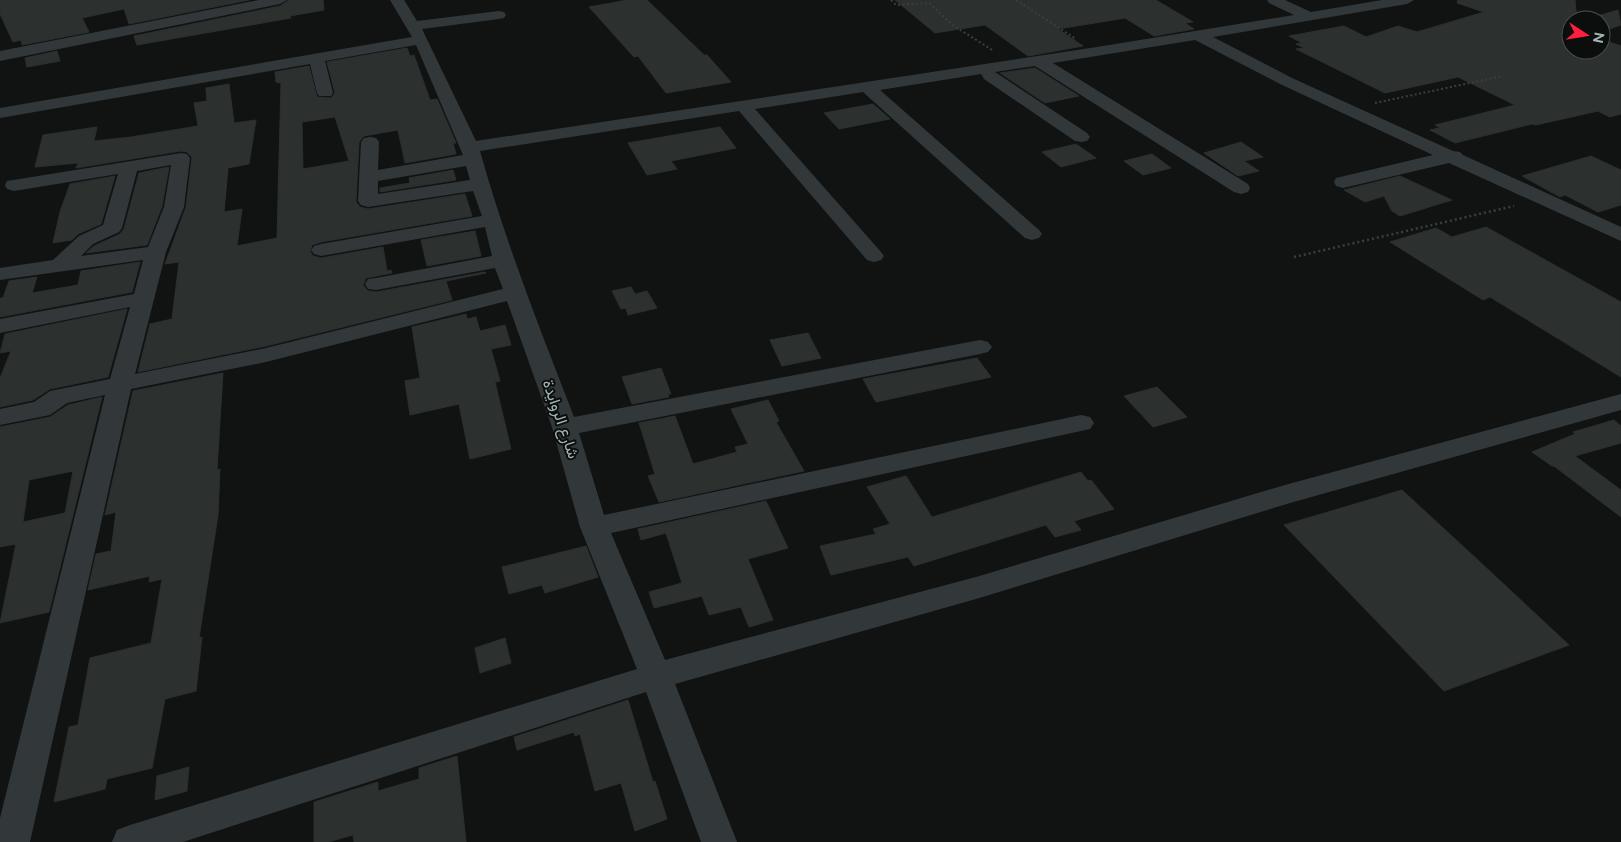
<svg xmlns="http://www.w3.org/2000/svg" width="1621" height="842" viewBox="0 0 1621 842" font-family="Raleway,Vazirmatn,sans-serif">
	<rect width="100%" height="100%" fill="#111313"/>
	<!-- building -->
	<g fill="#2c302f" stroke="#2b2f2f" fill-rule="evenodd">
		<polygon points="0,0 249,0 129,24 124,9 82,18 89,32 22,45 21,40 13,42 0,14"/>
		<polygon points="289,0 323,0 324,10 290,16 291,18 137,45 134,36 280,6"/>
		<polygon points="627,0 647,0 704,55 707,55 731,82 666,93 638,56 634,57 589,7"/>
		<polygon points="895,0 1156,0 1193,22 1185,23 1194,29 1154,36 1125,18 1058,29 1083,46 1028,56 985,25 935,33"/>
		<polygon points="1458,0 1575,0 1577,20 1571,20 1571,50 1601,50 1601,39 1621,46 1621,114 1610,117 1598,111 1536,125 1532,124 1455,143 1430,130 1440,128 1435,125 1515,105 1458,77 1385,93 1296,49 1304,48 1296,44 1302,43 1289,36 1344,26 1366,37 1398,26 1417,32 1484,12 1457,3"/>
		<polygon points="1618,10 1621,25 1601,32 1601,20 1583,20"/>
		<path d="M407,48L410,56L414,55L430,100L437,99L456,143H453L456,154L405,163L398,130L364,136L359,142L356,202L360,207L368,209L465,194L472,216L321,242L312,245L310,251L313,256L321,258L383,247L387,271L391,270L392,273L366,278L363,285L368,291L376,292L485,272L486,273L446,281L452,300L266,346L138,372L150,324L172,319L179,262L165,264L186,207L192,157L187,152L181,151L76,168L78,163L35,167L43,135L97,127L94,141L131,137L198,126L194,103L207,101L206,88L229,84L234,123L256,120L249,164L228,168L224,212L242,209L237,246L277,238L281,83L276,82L275,72L309,66L317,97L331,98L335,93L327,62ZM335,117L349,161L303,169L302,122Z"/>
		<polygon points="57,51 60,61 27,67 25,58"/>
		<polygon points="1035,68 1079,96 1045,103 1000,73"/>
		<polygon points="873,104 890,119 839,129 824,113"/>
		<polygon points="720,127 736,148 671,161 677,169 647,175 628,143"/>
		<polygon points="1241,142 1263,157 1244,161 1259,171 1238,176 1204,153"/>
		<polygon points="1076,144 1096,158 1061,167 1042,152"/>
		<polygon points="1152,154 1171,168 1143,175 1124,161"/>
		<polygon points="1591,156 1621,170 1621,205 1598,212 1565,195 1560,197 1522,176"/>
		<polygon points="169,167 162,206 147,245 86,253 94,246 120,234 124,229 139,173"/>
		<polygon points="453,170 456,180 380,192 380,188 410,183 409,178"/>
		<polygon points="115,176 101,224 78,234 72,240 53,243 60,212 70,184"/>
		<polygon points="1400,176 1452,200 1400,216 1392,211 1384,196 1365,202 1344,190"/>
		<polygon points="1486,227 1621,302 1621,377 1490,297 1483,300 1390,242 1436,228 1452,237"/>
		<polygon points="475,231 481,256 427,266 421,240"/>
		<polygon points="140,262 132,292 0,317 0,298 3,298 9,281 37,277 32,293 78,285 81,271"/>
		<polygon points="631,287 635,294 647,291 657,308 628,315 626,308 621,309 612,291"/>
		<polygon points="127,309 108,377 50,389 33,400 0,407 0,378 11,351 0,353 5,334"/>
		<polygon points="466,314 467,319 476,317 480,331 505,325 511,345 491,349 500,381 495,382 511,449 470,459 459,404 410,415 405,381 420,378 412,327"/>
		<polygon points="808,333 821,358 782,366 770,340"/>
		<polygon points="977,358 991,377 876,402 863,379"/>
		<polygon points="661,368 671,394 668,394 669,397 632,404 622,377"/>
		<polygon points="223,373 217,470 220,469 218,515 199,638 202,637 196,691 165,699 152,768 107,779 105,789 54,802 69,727 78,725 90,658 151,643 162,579 149,582 150,576 88,590 96,554 111,551 116,512 105,515 133,391"/>
		<polygon points="1157,387 1187,417 1153,427 1124,396"/>
		<path d="M102,397L49,612L0,623L16,544L0,547V427L50,417L68,405ZM73,471L65,513L23,522L29,480Z"/>
		<polygon points="768,400 779,421 776,422 804,471 659,502 648,476 655,474 639,423 675,416 693,464 737,452 735,447 748,444 731,409"/>
		<polygon points="1614,420 1621,426 1621,443 1575,456 1621,490 1621,517 1554,466 1552,466 1532,452 1575,434 1573,432"/>
		<polygon points="1081,472 1088,481 1091,480 1114,509 1074,521 1081,530 1055,537 1046,525 914,566 908,557 831,575 820,546 876,534 873,529 890,524 867,487 906,476 932,517"/>
		<polygon points="1402,490 1479,561 1569,645 1444,691 1284,525"/>
		<polygon points="766,501 788,548 748,559 773,620 749,627 741,607 709,615 702,596 654,608 649,592 682,583 666,533 641,540 638,529"/>
		<polygon points="586,546 598,577 545,593 542,585 509,594 502,567"/>
		<polygon points="505,638 511,663 480,673 475,648"/>
		<polygon points="628,700 653,782 655,781 667,819 635,831 621,783 595,791 580,734 575,736 574,732 517,750 514,737"/>
		<polygon points="457,756 466,842 354,842 353,835 328,842 314,842 314,802 378,782 378,791 419,779 419,768"/>
		<polygon points="189,767 187,791 155,800 157,776"/>
	</g>
	<g fill="none" stroke-linecap="round" stroke-linejoin="round">
		<!-- path-far1 -->
		<g stroke="#38403f" stroke-width="2" stroke-dasharray="2 2.5" stroke-linecap="butt">
			<polyline points="891,0 896,5 929,3 954,26 994,51"/>
			<polyline points="1016,0 1076,39"/>
			<polyline points="1375,103 1503,76"/>
		</g>
		<!-- path -->
		<polyline stroke="#38403f" stroke-width="2.5" stroke-dasharray="2 3" stroke-linecap="butt" points="1294,257 1514,206"/>
		<!-- minor -->
		<g fill="#323839" fill-rule="evenodd">
			<polygon points="259,0 287,0 280,4 0,61 0,51"/>
			<path d="M390,0H404L417,21L499,11L504,12L506,15L504,18L499,19L422,29L476,141L1097,47L1294,15L1269,3L1267,0H1285L1311,12L1382,0H1414L1407,4L1213,37L1292,78L1453,151L1460,152L1463,155L1621,227V241L1449,163L1343,188L1336,186L1334,182L1336,178L1433,155L1280,84L1195,40L1053,63L1248,184L1250,188L1248,192L1241,194L1234,192L1035,66L995,72L1087,133L1090,137L1087,141L1081,142L1075,141L984,79L981,74L880,90L1039,230L1042,234L1039,238L1032,240L1025,238L863,92L755,109L881,252L884,256L881,260L874,262L867,260L739,111L480,151C505,241 540,329 574,417L980,340L988,342L992,347L988,352L980,354L579,433L604,515L1081,415L1090,417L1094,423L1090,429L1081,431L611,533L665,660L976,577L1285,485L1621,394V410L1290,503L976,599L675,684L737,842H701L646,692L183,842H112L117,830L130,825L637,669L580,527L552,427L507,301L266,362L131,389L30,842H0V818L105,395L67,403L50,415L0,425V409L34,402L50,391L110,379L130,307L0,333V319L134,294L143,260L0,280V268L53,260L79,236L103,225L118,174L14,191L7,189L5,185L7,181L181,153L187,154L190,158L184,207L166,252L135,374L266,348L503,289L495,268L376,290L368,289L365,284L368,279L376,278L492,256L485,227L321,256L314,254L311,250L314,246L321,244L482,216L473,191L368,207L361,205L358,201L361,142L364,138L370,137L376,138L379,142L378,170L463,155L416,45L325,61L333,93L331,96H319L317,93L310,64L0,118V108L412,37ZM171,165L164,207L148,247L81,256L93,244L119,232L122,228L137,171ZM466,166L470,180L378,194V181Z"/>
		</g>
	</g>
	<g text-anchor="middle" dominant-baseline="central" stroke-width="4" stroke-linejoin="round" paint-order="stroke">
		<!-- street labels -->
		<g font-size="16" fill="#a1b5b3" stroke="#0c0e0e">
			<text transform="translate(561 419) rotate(71)">شارع الروايدة</text>
		</g>
	</g>
	<!-- north arrow -->
	<g transform="translate(1586 35) rotate(102)"><circle r="24" fill="#0c0e0e" stroke="#485150"/>
	<path d="M0-4L9 19L0 12L-9 19Z" fill="#ff1e3d"/>
	<text y="-8" font-size="14" font-weight="bold" text-anchor="middle" fill="#a1b5b3">N</text>
	</g>
</svg>
